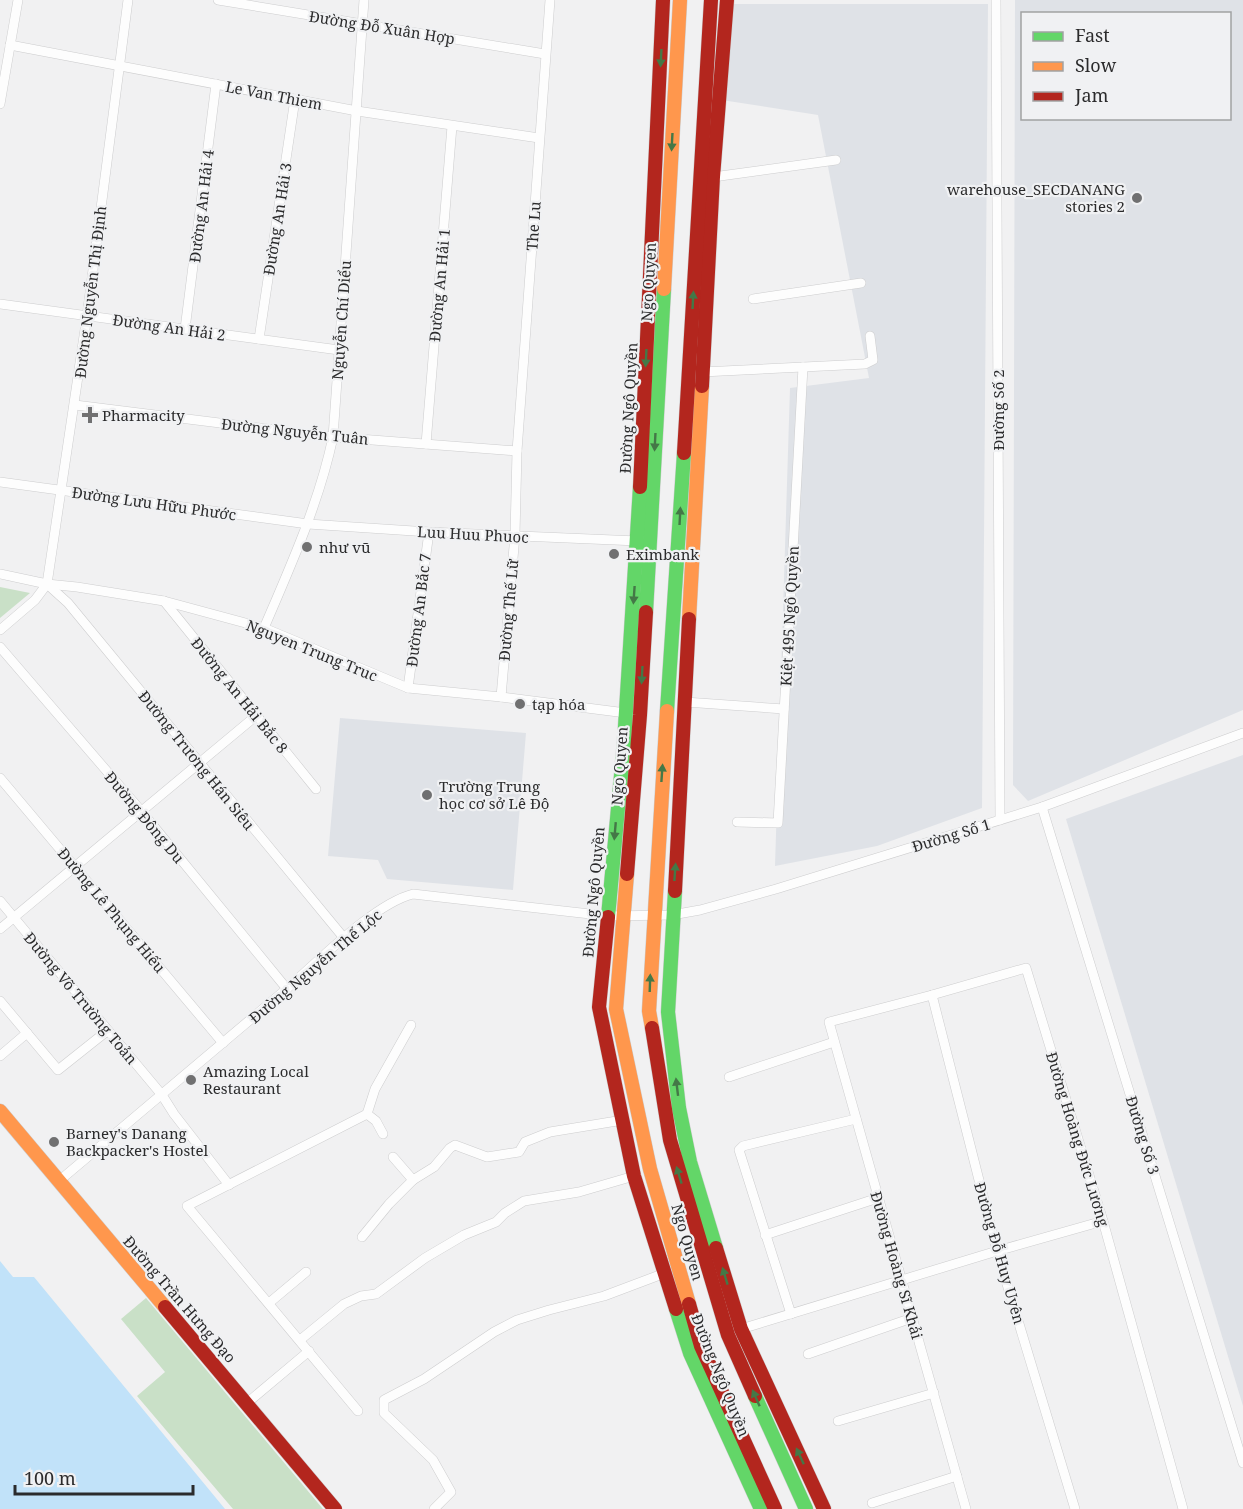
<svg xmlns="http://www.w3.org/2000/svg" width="1243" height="1509" viewBox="0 0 1243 1509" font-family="'Noto Serif',serif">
	<rect width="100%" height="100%" fill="#f1f1f2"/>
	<!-- built -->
	<g fill="#dfe2e7" fill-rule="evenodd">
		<path d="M1015,0H1243V710L1028,801L1013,785ZM1022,14H1230V118H1022Z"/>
		<polygon points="722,4 988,4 982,808 877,846 775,866 790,388 869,378 818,115 715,99"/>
		<polygon points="340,718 526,733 513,890 387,879 378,860 328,856"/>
		<polygon points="1243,755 1243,1406 1066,819"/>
	</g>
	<!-- green -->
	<g fill="#c9e0c7">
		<polygon points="0,587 30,593 0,618"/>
		<polygon points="146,1298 323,1509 233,1509 137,1396 165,1372 121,1319"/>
	</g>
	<!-- water -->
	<polygon fill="#c1e2f9" points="0,1261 13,1277 34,1277 225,1509 0,1509"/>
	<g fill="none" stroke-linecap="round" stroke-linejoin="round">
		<defs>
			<g id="street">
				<polyline points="218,0 545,54"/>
				<polyline points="996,0 1000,820"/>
				<polyline points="10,45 357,111 539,138"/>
				<polyline points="0,104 18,0"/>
				<polyline points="713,177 836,160"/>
				<polyline points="753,299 861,283"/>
				<polyline points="0,304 339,350"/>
				<polyline points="185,329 216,84"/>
				<polyline points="259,339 295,99"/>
				<polyline points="702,372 865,364 873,360 870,336"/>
				<polyline points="75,405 333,437 517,451"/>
				<polyline points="426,444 452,126"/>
				<polyline points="0,482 308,524 429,532 638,541"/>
				<polyline points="0,574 47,584 77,587 164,601 264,628 408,688 501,697 626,713"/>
				<polyline points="47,584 68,603 344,938"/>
				<polyline points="164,601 316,789"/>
				<path d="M264,628C291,565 319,503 333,437L364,0"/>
				<polyline points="0,630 35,600 47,584 87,316 128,0"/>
				<polyline points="0,647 142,812 287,989"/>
				<polyline points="408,688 429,532"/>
				<polyline points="501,697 515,535 517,451 550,0"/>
				<polyline points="685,702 784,709"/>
				<polyline points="0,778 223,1043"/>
				<polyline points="1042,807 1243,1463"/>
				<polyline points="737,822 778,823 803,367"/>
				<polyline points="0,901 162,1095 174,1114 229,1185"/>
				<polyline points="0,929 257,715"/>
				<polyline points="932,995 997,1251 1075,1509"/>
				<polyline points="0,1001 58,1070 107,1031"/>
				<polyline points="0,1056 27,1033"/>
				<polyline points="729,1077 834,1042"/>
				<polyline points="367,1114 375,1089 411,1025"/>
				<polyline points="393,1157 413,1180 434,1167 450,1148 455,1145 487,1157 519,1152 525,1142 550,1132 623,1120"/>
				<path d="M59,1181C133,1118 208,1056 283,992C316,964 373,904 413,894L608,916L672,915L700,910L776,889L1042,807L1243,733"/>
				<polyline points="765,1235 878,1198"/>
				<polyline points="362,1237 389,1204 413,1180"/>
				<polyline points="269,1303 306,1272"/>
				<polyline points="791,1314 739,1150 743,1146 856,1119"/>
				<polyline points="741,1329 997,1251 1103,1221"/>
				<polyline points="300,1340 344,1304 361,1296 376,1294 425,1258 464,1235 496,1222 505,1213 524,1201 579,1192 634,1176"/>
				<polyline points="808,1354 912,1318"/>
				<polyline points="247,1403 309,1351"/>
				<polyline points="358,1411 187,1206 367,1114 376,1121 383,1134"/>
				<polyline points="838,1421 934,1393"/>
				<polyline points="872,1503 957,1476"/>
				<polyline points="434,1509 451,1492 433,1460 384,1413 384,1400 424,1379 494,1332 517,1320 549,1310 604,1296 665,1273"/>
				<polyline points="966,1509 829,1022 932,995 1026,968 1103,1221 1183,1509"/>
			</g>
			<g id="fast">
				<polyline points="646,612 664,289"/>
				<polyline points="667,711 684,453"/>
				<polyline points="675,891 668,1012 679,1108 690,1162 716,1248"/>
				<polyline points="608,917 624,743 640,487"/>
				<polyline points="676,1309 690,1353 761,1509"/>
				<polyline points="755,1396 806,1509"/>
			</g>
			<g id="slow">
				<polyline points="664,289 680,0"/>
				<polyline points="689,619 702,386"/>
				<polyline points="627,874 616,1009 650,1169 689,1304"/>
				<polyline points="652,1028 649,1011 667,711"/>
				<polyline points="0,1111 165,1307"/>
			</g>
			<g id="jam">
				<polyline points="702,386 713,177 727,0"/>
				<polyline points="684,453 711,0"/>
				<polyline points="640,487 663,0"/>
				<polyline points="627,874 640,715 646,612"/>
				<polyline points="675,891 689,619"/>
				<polyline points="608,917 599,1007 634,1176 676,1309"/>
				<polyline points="652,1028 670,1140 728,1335 755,1396"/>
				<polyline points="716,1248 741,1329 824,1509"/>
				<polyline points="689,1304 701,1346 775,1509"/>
				<polyline points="165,1307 335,1509"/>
			</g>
		</defs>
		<!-- street casing -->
		<use href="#street" stroke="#cdcdce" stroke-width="10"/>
		<!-- fast casing -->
		<use href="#fast" stroke="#cdcdce" stroke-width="15"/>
		<!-- slow casing -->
		<use href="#slow" stroke="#cdcdce" stroke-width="15"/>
		<!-- jam casing -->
		<use href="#jam" stroke="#cdcdce" stroke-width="15"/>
		<!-- street -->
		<use href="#street" stroke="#fdfdfd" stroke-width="9"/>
		<!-- fast -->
		<use href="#fast" stroke="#63d668" stroke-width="14"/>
		<!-- slow -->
		<use href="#slow" stroke="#ff974d" stroke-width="14"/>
		<!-- jam -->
		<use href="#jam" stroke="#b3261e" stroke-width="14"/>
	</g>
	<!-- one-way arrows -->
	<defs><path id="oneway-solid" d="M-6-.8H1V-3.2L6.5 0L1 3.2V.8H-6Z" transform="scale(1.5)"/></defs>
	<g fill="#447847">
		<use href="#oneway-solid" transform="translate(661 58) rotate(93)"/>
		<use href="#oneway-solid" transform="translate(672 142) rotate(93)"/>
		<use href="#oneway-solid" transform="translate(693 300) rotate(-87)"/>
		<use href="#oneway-solid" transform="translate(646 358) rotate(93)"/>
		<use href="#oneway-solid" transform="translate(655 442) rotate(93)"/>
		<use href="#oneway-solid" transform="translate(680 516) rotate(-87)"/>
		<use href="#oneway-solid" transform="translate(634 595) rotate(94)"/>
		<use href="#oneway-solid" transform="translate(642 675) rotate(93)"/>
		<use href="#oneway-solid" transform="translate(662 773) rotate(-86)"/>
		<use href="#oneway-solid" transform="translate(615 831) rotate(95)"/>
		<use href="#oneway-solid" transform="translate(675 872) rotate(-86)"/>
		<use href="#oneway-solid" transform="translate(650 983) rotate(-88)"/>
		<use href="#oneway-solid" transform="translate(677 1087) rotate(-97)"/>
		<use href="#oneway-solid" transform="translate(679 1175) rotate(-107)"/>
		<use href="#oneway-solid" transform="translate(725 1276) rotate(-107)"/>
		<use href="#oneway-solid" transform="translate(756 1398) rotate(-114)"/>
		<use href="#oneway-solid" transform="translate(800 1456) rotate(-115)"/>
	</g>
	<!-- markers -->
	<g fill="#707071" stroke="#f0f1f3" stroke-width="2">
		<circle cx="1137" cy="198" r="6"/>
		<path d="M87 406h6v6h6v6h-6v6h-6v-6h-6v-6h6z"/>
		<circle cx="307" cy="547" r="6"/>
		<circle cx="614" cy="554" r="6"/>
		<circle cx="520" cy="704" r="6"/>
		<circle cx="427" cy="795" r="6"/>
		<circle cx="191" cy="1080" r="6"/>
		<circle cx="54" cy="1142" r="6"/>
	</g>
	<g text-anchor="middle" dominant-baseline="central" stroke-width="4.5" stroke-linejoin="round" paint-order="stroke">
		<!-- street labels -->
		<g font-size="15" fill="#2b2b2c" stroke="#f0f1f3">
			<text transform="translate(382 27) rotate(9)">Đường Đỗ Xuân Hợp</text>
			<text transform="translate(274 95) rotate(11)">Le Van Thiem</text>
			<text transform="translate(201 206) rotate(-83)">Đường An Hải 4</text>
			<text transform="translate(277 219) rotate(-81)">Đường An Hải 3</text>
			<text transform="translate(533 226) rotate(-86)">The Lu</text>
			<text transform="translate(648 282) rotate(-87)">Ngo Quyen</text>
			<text transform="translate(439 285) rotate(-85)">Đường An Hải 1</text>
			<text transform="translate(90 292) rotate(-83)">Đường Nguyễn Thị Định</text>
			<text transform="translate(341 320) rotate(-86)">Nguyễn Chí Diểu</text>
			<text transform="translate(169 327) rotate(8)">Đường An Hải 2</text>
			<text transform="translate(628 408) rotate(-87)">Đường Ngô Quyền</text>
			<text transform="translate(998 410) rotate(-90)">Đường Số 2</text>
			<text transform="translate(295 431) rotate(6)">Đường Nguyễn Tuân</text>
			<text transform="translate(154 503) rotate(8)">Đường Lưu Hữu Phước</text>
			<text transform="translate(473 534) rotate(3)">Luu Huu Phuoc</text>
			<text transform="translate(418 610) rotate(-83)">Đường An Bắc 7</text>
			<text transform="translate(508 610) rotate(-85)">Đường Thế Lữ</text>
			<text transform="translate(789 616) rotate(-87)">Kiệt 495 Ngô Quyền</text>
			<text transform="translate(312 650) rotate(22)">Nguyen Trung Truc</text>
			<text transform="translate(240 695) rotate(51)">Đường An Hải Bắc 8</text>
			<text transform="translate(197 760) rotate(51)">Đường Trương Hán Siêu</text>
			<text transform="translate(619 766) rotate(-86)">Ngo Quyen</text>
			<text transform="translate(145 817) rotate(50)">Đường Đông Du</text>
			<text transform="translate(951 835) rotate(-17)">Đường Số 1</text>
			<text transform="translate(593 892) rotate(-85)">Đường Ngô Quyền</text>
			<text transform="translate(112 910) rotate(50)">Đường Lê Phụng Hiếu</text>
			<text transform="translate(315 966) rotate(-40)">Đường Nguyễn Thế Lộc</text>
			<text transform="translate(81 998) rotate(50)">Đường Võ Trường Toản</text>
			<text transform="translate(1143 1135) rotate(73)">Đường Số 3</text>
			<text transform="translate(1078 1139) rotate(73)">Đường Hoàng Đức Lương</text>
			<text transform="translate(688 1242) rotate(74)">Ngo Quyen</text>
			<text transform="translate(1000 1253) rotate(74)">Đường Đỗ Huy Uyên</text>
			<text transform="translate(897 1265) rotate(74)">Đường Hoàng Sĩ Khải</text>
			<text transform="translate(180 1299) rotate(49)">Đường Trần Hưng Đạo</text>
			<text transform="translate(721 1375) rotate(68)">Đường Ngô Quyền</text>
		</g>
		<!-- poi labels -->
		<g font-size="15" fill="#2b2b2c" stroke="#f0f1f3" text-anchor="start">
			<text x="1125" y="189" text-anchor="end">warehouse_SECDANANG<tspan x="1125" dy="17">stories 2</tspan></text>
			<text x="102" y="415">Pharmacity</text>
			<text x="319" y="547">như vũ</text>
			<text x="626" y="554">Eximbank</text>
			<text x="532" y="704">tạp hóa</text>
			<text x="439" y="786">Trường Trung<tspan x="439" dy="17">học cơ sở Lê Độ</tspan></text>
			<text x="203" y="1071">Amazing Local<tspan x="203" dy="17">Restaurant</tspan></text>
			<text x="66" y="1133">Barney's Danang<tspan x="66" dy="17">Backpacker's Hostel</tspan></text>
		</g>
	</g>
	<!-- legend -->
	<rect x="1021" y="12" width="210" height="108" fill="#f0f1f3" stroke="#a1a2a3" stroke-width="1.5"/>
	<rect x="1033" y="32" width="30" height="9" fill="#63d668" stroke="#a1a2a3" stroke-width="1.5"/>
	<text x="1075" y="42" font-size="18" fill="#2b2b2c">Fast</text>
	<rect x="1033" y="62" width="30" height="9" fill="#ff974d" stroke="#a1a2a3" stroke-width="1.5"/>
	<text x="1075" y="72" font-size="18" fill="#2b2b2c">Slow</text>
	<rect x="1033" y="92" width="30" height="9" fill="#b3261e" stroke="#a1a2a3" stroke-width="1.5"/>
	<text x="1075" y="102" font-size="18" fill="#2b2b2c">Jam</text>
	<!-- scale -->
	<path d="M15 1485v9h178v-9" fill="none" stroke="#2b2b2c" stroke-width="3"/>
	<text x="24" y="1485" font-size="18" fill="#2b2b2c" stroke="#f0f1f3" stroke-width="4.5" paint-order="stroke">100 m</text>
</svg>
